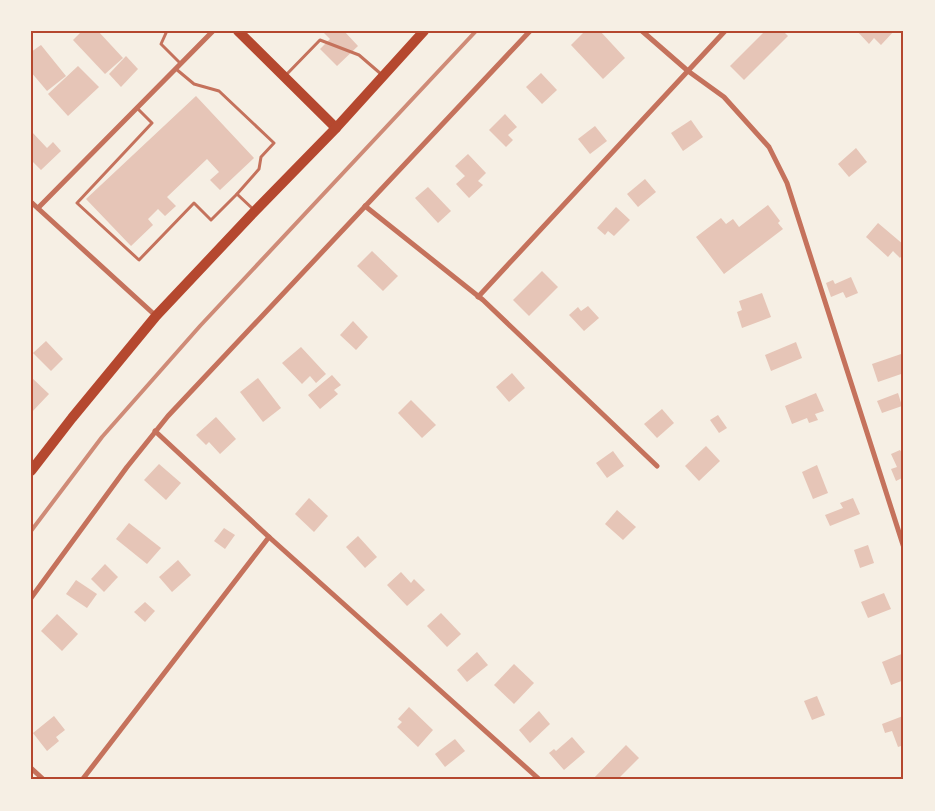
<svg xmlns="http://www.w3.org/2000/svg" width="935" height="811" viewBox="0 0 935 811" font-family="'IBM Plex Serif',serif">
	<rect width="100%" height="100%" fill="#f6efe4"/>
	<!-- building -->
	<g fill="#e6c5b7">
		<polygon points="82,31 98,31 123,58 105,74 73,40"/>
		<polygon points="322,31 344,31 358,46 337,66 320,49 330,39"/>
		<polygon points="585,31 600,31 625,58 603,79 571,45"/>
		<polygon points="765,31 783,31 788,36 744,80 730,66"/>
		<polygon points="857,31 894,31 881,45 874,38 869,44"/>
		<polygon points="41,45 66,76 47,91 31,72 31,52"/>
		<polygon points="126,56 138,69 121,87 109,74"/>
		<polygon points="78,66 99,87 68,116 48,94"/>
		<polygon points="541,73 557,90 542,104 526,87"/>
		<polygon points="196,96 254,158 220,190 210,180 219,172 207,159 167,197 176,206 165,216 158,209 148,219 153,225 131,246 86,199"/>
		<polygon points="505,114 517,127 508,135 513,140 506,147 489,130"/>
		<polygon points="691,120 703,137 683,151 671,133"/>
		<polygon points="595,126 607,141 590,154 578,139"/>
		<polygon points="31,131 47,148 53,142 61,151 41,170 31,160"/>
		<polygon points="856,148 867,162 849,177 838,164"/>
		<polygon points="468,154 486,173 478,181 483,185 469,198 456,184 465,176 455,166"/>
		<polygon points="645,179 656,192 638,207 627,194"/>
		<polygon points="428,187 451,211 438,223 415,198"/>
		<polygon points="768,205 780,221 778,223 783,229 724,274 696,237 721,218 726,224 733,219 739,227"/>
		<polygon points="616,207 630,220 614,236 608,231 605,235 597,228"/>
		<polygon points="878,223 904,245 904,253 900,258 893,251 888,257 866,237"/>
		<polygon points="372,251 398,276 383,291 357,266"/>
		<polygon points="542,271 558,287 529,316 513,300"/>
		<polygon points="851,277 858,293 846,298 843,292 831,297 826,283 833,280 835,284"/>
		<polygon points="762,293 771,317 742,328 737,312 742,310 739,301"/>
		<polygon points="588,306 599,318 584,331 569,315 578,307 581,311"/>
		<polygon points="353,321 368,337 356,350 340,335"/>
		<polygon points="46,341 63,359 51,371 33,353"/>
		<polygon points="796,342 802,358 771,371 765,355"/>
		<polygon points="301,347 326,374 316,383 310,376 302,384 282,363"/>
		<polygon points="904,353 904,373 878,382 872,364"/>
		<polygon points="512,373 525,388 509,402 496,387"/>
		<polygon points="332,375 341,385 334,390 338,394 320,409 308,395"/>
		<polygon points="31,377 49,394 31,413"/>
		<polygon points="258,378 281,408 263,422 240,392"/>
		<polygon points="816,393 824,411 815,414 818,420 809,423 807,418 792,424 785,406"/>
		<polygon points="898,393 902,406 882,413 877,401"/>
		<polygon points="411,400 436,425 422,438 398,413"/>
		<polygon points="662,409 674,423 657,438 644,424"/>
		<polygon points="718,415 727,428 719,433 710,420"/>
		<polygon points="216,417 236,439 220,454 209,442 206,445 196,435"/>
		<polygon points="706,446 720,461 699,481 685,466"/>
		<polygon points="900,450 902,453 904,452 904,477 896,481 891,469 897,467 891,454"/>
		<polygon points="613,451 624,466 607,478 596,463"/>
		<polygon points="159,464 181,483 166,500 144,480"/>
		<polygon points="817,465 828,493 813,499 802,472"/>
		<polygon points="309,498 328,516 314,532 295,514"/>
		<polygon points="853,498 860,514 830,526 825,515 843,508 840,503"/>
		<polygon points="617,510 636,527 623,540 605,524"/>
		<polygon points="129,523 161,548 147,564 116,539"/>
		<polygon points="224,528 235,535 225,549 214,541"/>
		<polygon points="358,536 377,557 365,568 346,547"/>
		<polygon points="868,545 874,563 860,568 854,550"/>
		<polygon points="178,560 191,575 172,592 159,577"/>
		<polygon points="105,564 118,577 104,592 91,579"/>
		<polygon points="401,572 411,583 414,579 425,590 407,606 387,585"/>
		<polygon points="76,580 97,594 87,608 66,594"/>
		<polygon points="884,593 891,609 868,618 861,602"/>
		<polygon points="145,602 155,611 145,622 134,612"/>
		<polygon points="441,613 461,634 447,647 427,626"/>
		<polygon points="57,614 78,634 62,651 41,631"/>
		<polygon points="477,652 488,665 467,682 457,670"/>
		<polygon points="904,653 904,680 891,685 882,662"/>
		<polygon points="514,664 534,683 514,704 494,685"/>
		<polygon points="817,696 825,715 812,720 804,701"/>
		<polygon points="409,707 433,730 418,747 397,727 402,722 398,719"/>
		<polygon points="539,711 550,724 530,743 519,730"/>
		<polygon points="54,716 65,730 56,737 59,741 47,751 33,733"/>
		<polygon points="903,716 904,745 898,747 892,731 885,733 882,724"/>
		<polygon points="572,737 585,752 564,770 549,753 554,749 556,751"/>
		<polygon points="455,739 465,751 445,767 435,754"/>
		<polygon points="626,745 639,758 617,780 592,780"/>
	</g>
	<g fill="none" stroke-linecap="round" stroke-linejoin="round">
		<!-- service -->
		<g stroke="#c5725c" stroke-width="3">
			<polyline points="164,31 166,33 161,44 180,63"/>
			<polyline points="176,69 194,84 219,91 274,143 261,157 259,169 237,194"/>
			<polyline points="285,76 320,40 359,55 381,74"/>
			<polyline points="137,108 152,123 77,203 139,260 194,203 211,220 237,194 254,210"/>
		</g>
		<!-- minor -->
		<g stroke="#c5725c" stroke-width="5">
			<polyline points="642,31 688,71 724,97 769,147 787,183 904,548"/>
			<polyline points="31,202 156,316"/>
			<polyline points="365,206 483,300 657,466"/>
			<polyline points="38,208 213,31"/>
			<polyline points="478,297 725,31"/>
			<polyline points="155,431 269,537 540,780"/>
			<polyline points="31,598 127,467 168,416 530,31"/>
			<polyline points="31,768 44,780"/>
			<polyline points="82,780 269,537"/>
		</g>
		<!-- primary -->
		<g stroke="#b5482f" stroke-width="10">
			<polyline points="238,31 336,128"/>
			<polyline points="31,471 72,418 156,316 255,211 336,128 424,31"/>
		</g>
		<!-- rail -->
		<polyline stroke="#cf8b77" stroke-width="4" points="31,531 102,437 200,326 476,31"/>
	</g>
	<!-- border -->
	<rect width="935" height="811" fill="none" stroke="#f6efe4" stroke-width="65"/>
	<rect x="32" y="32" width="870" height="746" fill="none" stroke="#b5482f" stroke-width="2"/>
</svg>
